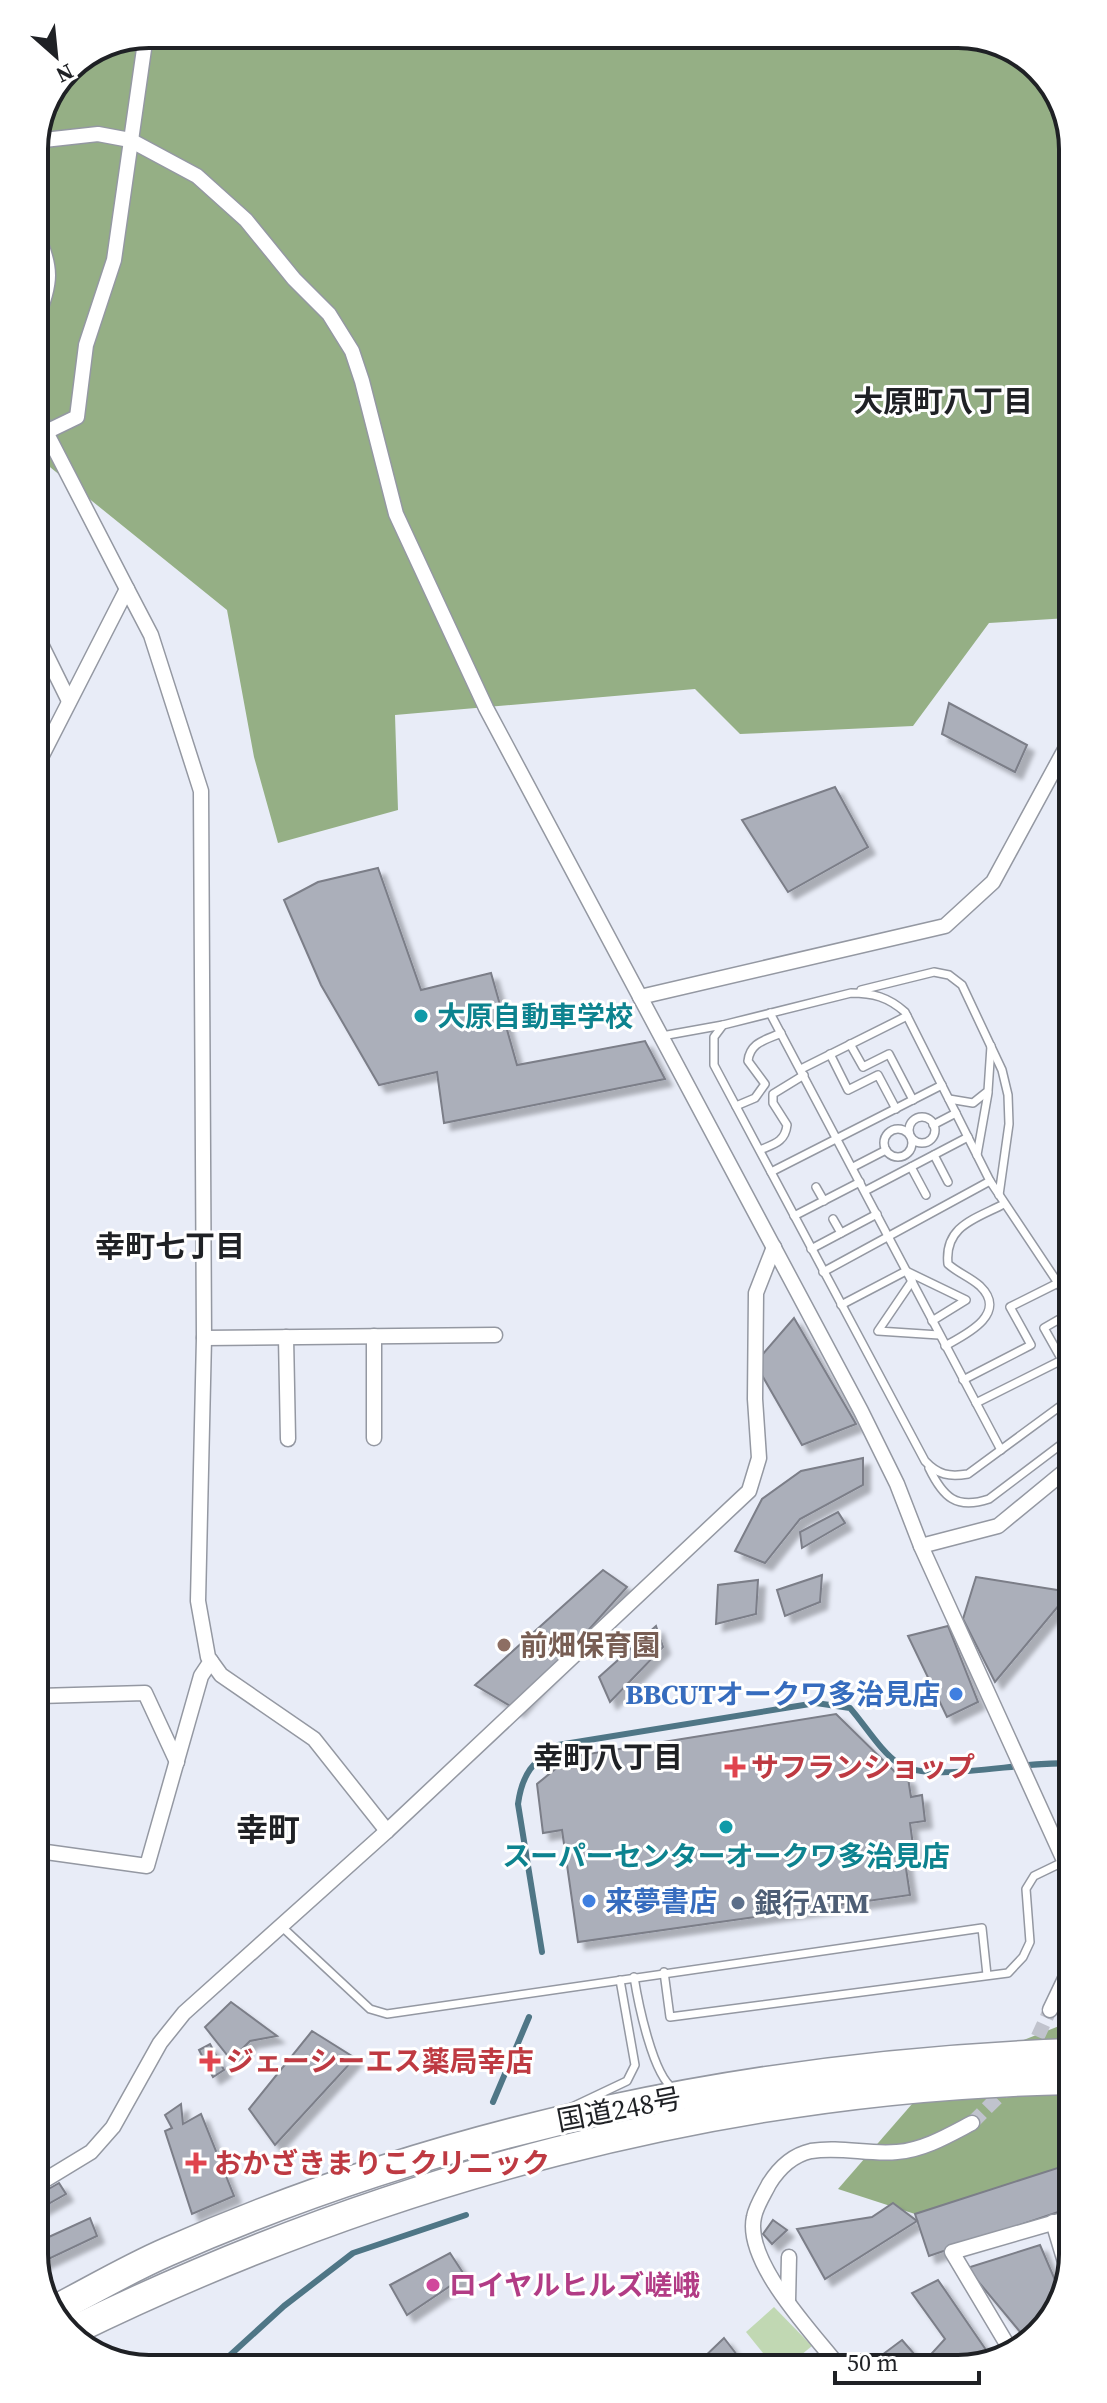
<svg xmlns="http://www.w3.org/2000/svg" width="1107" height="2403" viewBox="0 0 1107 2403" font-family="'Source Serif 4','Noto Sans JP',serif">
	<defs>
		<filter id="shadow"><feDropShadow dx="7" dy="7" stdDeviation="2" flood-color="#0004"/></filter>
	</defs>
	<rect width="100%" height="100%" fill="#e8ecf7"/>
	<!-- green -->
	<polygon fill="#c1d8b3" points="774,2307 812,2346 790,2364 772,2364 746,2332"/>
	<!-- forest -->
	<g fill="#95af85">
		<polygon points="149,34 966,34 1028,58 1067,112 1068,618 989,623 913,726 740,734 695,689 395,715 398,810 278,843 254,757 227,610 35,455 34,142 68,67"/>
		<polygon points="1072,2021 1073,2172 1062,2187 915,2214 838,2189 939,2073"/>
	</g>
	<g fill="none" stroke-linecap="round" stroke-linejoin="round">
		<!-- stream -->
		<g stroke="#4f7686" stroke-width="6">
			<path d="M542,1952L518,1804C522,1774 533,1761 558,1745L816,1703L850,1708C865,1725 881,1752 899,1764C931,1785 1028,1759 1072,1764"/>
			<polyline points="493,2102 529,2017"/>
			<polyline points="216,2368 284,2306 353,2253 466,2215"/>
		</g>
	</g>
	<!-- building -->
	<g fill="#abafba" stroke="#7b7e88" stroke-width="2" filter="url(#shadow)">
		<polygon points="949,703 1027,745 1015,772 942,734"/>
		<polygon points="835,787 868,847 788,892 742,820"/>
		<polygon points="378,868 421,990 491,973 517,1065 645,1041 665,1079 444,1123 437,1072 379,1085 321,985 284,900 318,882"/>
		<polygon points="794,1318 856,1424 802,1445 755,1363"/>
		<polygon points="863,1458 863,1485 800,1519 765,1563 735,1551 762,1499 801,1471"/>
		<polygon points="838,1512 845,1523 802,1548 800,1532"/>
		<polygon points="603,1570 627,1587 517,1710 475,1685"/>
		<polygon points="822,1575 820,1602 785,1616 777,1590"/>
		<polygon points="976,1577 1070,1592 995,1682 963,1619"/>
		<polygon points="758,1580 756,1614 716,1624 718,1585"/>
		<polygon points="656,1626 663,1647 610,1702 599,1677"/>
		<polygon points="948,1626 978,1702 947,1717 908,1636"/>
		<polygon points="836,1714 897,1774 908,1778 911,1797 922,1795 925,1821 910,1823 914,1853 904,1855 910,1895 578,1942 562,1830 543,1833 537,1784 570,1757"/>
		<polygon points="231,2002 277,2036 250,2041 231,2060 205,2027"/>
		<polygon points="312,2031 355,2058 275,2145 249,2109"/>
		<polygon points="210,2044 224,2070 213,2077 199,2050"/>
		<polygon points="181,2104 183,2124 201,2114 234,2196 192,2214 165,2131 172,2128 165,2115"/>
		<polygon points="1073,2163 1073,2207 929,2256 915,2214"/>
		<polygon points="59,2183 66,2194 41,2208 40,2194"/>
		<polygon points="893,2203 917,2221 825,2279 797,2229 872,2217"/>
		<polygon points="90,2218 97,2236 40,2263 40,2241"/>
		<polygon points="773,2220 787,2230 772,2244 763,2234"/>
		<polygon points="1040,2245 1061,2294 1053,2318 1026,2339 967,2268"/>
		<polygon points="450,2253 465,2276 407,2315 390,2285"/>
		<polygon points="938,2280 995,2363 923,2363 945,2339 912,2293"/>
		<polygon points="724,2338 744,2364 696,2365"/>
		<polygon points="902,2340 922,2363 870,2364"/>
	</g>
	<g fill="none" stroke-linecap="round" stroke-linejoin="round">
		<!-- street-tunnel -->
		<g stroke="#c0c3cd" stroke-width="14" stroke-dasharray="14 7" stroke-linecap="butt">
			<polyline points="1029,2056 1050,2010"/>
			<polyline points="972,2123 1011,2084"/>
		</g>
		<defs>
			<g id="lane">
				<polyline points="861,990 934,972 949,975 962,985 1002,1070 1008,1095 1009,1124 999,1195"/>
				<polyline points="770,1013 1001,1450"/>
				<polyline points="662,1036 723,1025"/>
				<polyline points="850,1044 863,1067 889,1054 913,1100"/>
				<polyline points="830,1054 848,1090 878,1075 896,1109"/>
				<polyline points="801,1069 907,1016"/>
				<polyline points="949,1099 973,1103 988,1091 991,1046"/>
				<path d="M736,1106L755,1098L765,1084L748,1061C750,1042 766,1040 781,1033"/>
				<circle cx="922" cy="1130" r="13"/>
				<polyline points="933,1125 956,1113"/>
				<circle cx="898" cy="1143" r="14"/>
				<path d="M760,1150C774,1144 785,1142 787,1125L773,1103V1094L804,1075"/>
				<polyline points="934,1155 948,1182"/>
				<polyline points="977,1155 988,1093"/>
				<polyline points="853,1167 886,1150"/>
				<polyline points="911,1167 926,1195"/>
				<polyline points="771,1172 942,1085"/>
				<polyline points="816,1187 824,1201"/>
				<polyline points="865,1191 968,1137"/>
				<polyline points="794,1216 860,1182"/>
				<polyline points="833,1219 841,1233"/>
				<polyline points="811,1249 877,1214"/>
				<polyline points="823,1272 990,1181"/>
				<polyline points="912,1281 878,1331 939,1335"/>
				<path d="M1070,1301L990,1181L905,1012C888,997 873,993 851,993L723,1025L714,1037V1065L925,1461C938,1475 949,1477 968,1474L1070,1399"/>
				<polyline points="841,1305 906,1271 966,1300 932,1321"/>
				<path d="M945,1346C965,1335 1009,1314 980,1286C970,1277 958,1273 948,1264C944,1226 975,1219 1004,1204"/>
				<polyline points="963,1380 1031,1345 1010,1307 1058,1283"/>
				<polyline points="976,1403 1062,1360 1044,1328 1070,1313"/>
				<path d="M929,1468C943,1497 956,1510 989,1499L1071,1437"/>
				<polyline points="281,1926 370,2009 387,2014 982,1928 987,1975"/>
				<polyline points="664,1972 670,2017 1008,1973 1023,1957 1030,1942 1026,1889 1034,1876 1063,1862"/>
				<path d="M634,1977C638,2002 653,2077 674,2089"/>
				<polyline points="570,2108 627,2081 635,2065 620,1980"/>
			</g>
			<g id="street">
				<polyline points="35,141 98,134 130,140 197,176 246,220 294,279 329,314 352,351 362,381 396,514 486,708 861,1411 897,1484 921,1546 1072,1878"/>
				<path d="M34,229C53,267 52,283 35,322"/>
				<polyline points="35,401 46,432 127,589"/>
				<polyline points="46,432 77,417 86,345 114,260 146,35"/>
				<polyline points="36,634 69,701"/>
				<polyline points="36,767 127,589 151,635 201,791 204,1338 198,1601 208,1657 221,1675 314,1739 387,1831"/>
				<polyline points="640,997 945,926 993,882 1069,742"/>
				<polyline points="286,1337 288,1439"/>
				<polyline points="204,1338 495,1335"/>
				<polyline points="374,1438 374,1336"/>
				<polyline points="921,1546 998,1526 1071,1466"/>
				<polyline points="39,1696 145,1693 177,1762"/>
				<polyline points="39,1851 147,1866 201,1676 211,1661"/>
				<polyline points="1050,2010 1072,1964"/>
				<polyline points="40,2183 91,2152 113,2127 160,2043 184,2013 387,1831 749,1491 759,1458 755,1399 756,1293 774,1247"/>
				<polyline points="1053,2222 1068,2272"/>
				<polyline points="788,2301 789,2257"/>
				<polyline points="1011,2351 952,2252 1073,2217"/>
				<path d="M837,2364C811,2331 744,2261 754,2217C756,2206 764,2194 769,2184C779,2168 793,2155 811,2151C841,2146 869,2155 897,2152C924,2150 949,2135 972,2123"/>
			</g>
			<g id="highway">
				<path d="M54,2310C91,2291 128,2269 167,2252C452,2126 762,2064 1072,2053"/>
				<path d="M70,2332C380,2180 725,2086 1072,2080"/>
			</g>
		</defs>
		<!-- lane casing -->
		<use href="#lane" stroke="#9498a2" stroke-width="10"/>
		<!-- street casing -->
		<use href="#street" stroke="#9498a2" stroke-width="17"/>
		<!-- highway casing -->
		<use href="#highway" stroke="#9498a2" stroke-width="31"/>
		<!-- lane -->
		<use href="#lane" stroke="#fff" stroke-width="7"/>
		<!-- street -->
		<use href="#street" stroke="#fff" stroke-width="14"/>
		<!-- highway -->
		<use href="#highway" stroke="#fff" stroke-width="28"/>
	</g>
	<!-- markers -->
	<g fill="#0f9aa8" stroke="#fff" stroke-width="3">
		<circle cx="421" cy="1016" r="8"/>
		<circle cx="726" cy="1827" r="8"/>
	</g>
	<circle fill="#8d6e63" stroke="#fff" stroke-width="3" cx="504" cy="1645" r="8"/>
	<g fill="#3f7fe0" stroke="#fff" stroke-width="3">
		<circle cx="956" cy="1694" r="8"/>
		<circle cx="589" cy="1901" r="8"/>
	</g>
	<g fill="#e0444e" stroke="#fff" stroke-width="3">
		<path d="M731 1755h8v8h8v8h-8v8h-8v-8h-8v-8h8z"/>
		<path d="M206 2049h8v8h8v8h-8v8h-8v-8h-8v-8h8z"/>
		<path d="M192 2151h8v8h8v8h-8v8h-8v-8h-8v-8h8z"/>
	</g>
	<circle fill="#5c6f8a" stroke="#fff" stroke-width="3" cx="738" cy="1903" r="8"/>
	<circle fill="#d1479c" stroke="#fff" stroke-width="3" cx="433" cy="2285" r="8"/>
	<g text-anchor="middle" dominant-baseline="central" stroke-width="6" stroke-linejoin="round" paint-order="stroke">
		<!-- culture labels -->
		<g font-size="28" font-weight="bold" fill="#0d838f" stroke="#fff" text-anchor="start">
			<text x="437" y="1016">大原自動車学校</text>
			<text x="726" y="1856" text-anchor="middle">スーパーセンターオークワ多治見店</text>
		</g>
		<!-- education labels -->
		<g font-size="28" font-weight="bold" fill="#785e54" stroke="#fff" text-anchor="start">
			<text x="520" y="1645">前畑保育園</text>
		</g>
		<!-- shop labels -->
		<g font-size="28" font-weight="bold" fill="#366cbe" stroke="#fff" text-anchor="end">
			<text x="940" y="1694">BBCUTオークワ多治見店</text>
			<text x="605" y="1901" text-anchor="start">来夢書店</text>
		</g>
		<!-- health labels -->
		<g font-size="28" font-weight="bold" fill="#be3a42" stroke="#fff" text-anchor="start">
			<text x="751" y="1767">サフランショップ</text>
			<text x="226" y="2061">ジェーシーエス薬局幸店</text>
			<text x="214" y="2163">おかざきまりこクリニック</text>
		</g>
		<!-- service labels -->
		<g font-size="28" font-weight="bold" fill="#4e5e75" stroke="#fff" text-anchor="start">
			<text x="754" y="1903">銀行ATM</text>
		</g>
		<!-- street labels -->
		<g font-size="28" fill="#1f2125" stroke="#fff">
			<text transform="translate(619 2109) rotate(-11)">国道248号</text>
		</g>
		<!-- hotel labels -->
		<g font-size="28" font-weight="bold" fill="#b23c85" stroke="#fff" text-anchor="start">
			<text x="449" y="2285">ロイヤルヒルズ嵯峨</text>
		</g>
		<!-- neighbourhood labels -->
		<g font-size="30" font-weight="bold" fill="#1f2125" stroke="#fff">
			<text x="943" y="401">大原町八丁目</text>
			<text x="170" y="1246">幸町七丁目</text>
			<text x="608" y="1757">幸町八丁目</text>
		</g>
		<!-- quarter labels -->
		<g font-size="32" font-weight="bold" fill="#1f2125" stroke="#fff">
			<text x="268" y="1830">幸町</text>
		</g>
	</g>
	<!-- crop -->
	<path d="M0 0H1107V2403H0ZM149 48H958A101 101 0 0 1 1059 149V2254A101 101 0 0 1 958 2355H149A101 101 0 0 1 48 2254V149A101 101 0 0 1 149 48Z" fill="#fff" fill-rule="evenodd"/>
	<path fill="none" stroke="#1f2125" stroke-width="4" d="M149 48H958A101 101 0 0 1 1059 149V2254A101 101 0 0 1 958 2355H149A101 101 0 0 1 48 2254V149A101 101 0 0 1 149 48Z"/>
	<!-- north arrow -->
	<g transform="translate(56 56) rotate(153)" stroke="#ffffff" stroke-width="6" paint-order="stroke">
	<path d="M0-6L14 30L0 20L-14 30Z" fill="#1f2125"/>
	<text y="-12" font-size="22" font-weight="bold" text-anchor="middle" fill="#1f2125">N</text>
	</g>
	<!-- scale -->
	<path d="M835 2371v12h144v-12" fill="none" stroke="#1f2125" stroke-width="4"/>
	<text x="847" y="2371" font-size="24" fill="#1f2125" stroke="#ffffff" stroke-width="6" paint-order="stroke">50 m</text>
</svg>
